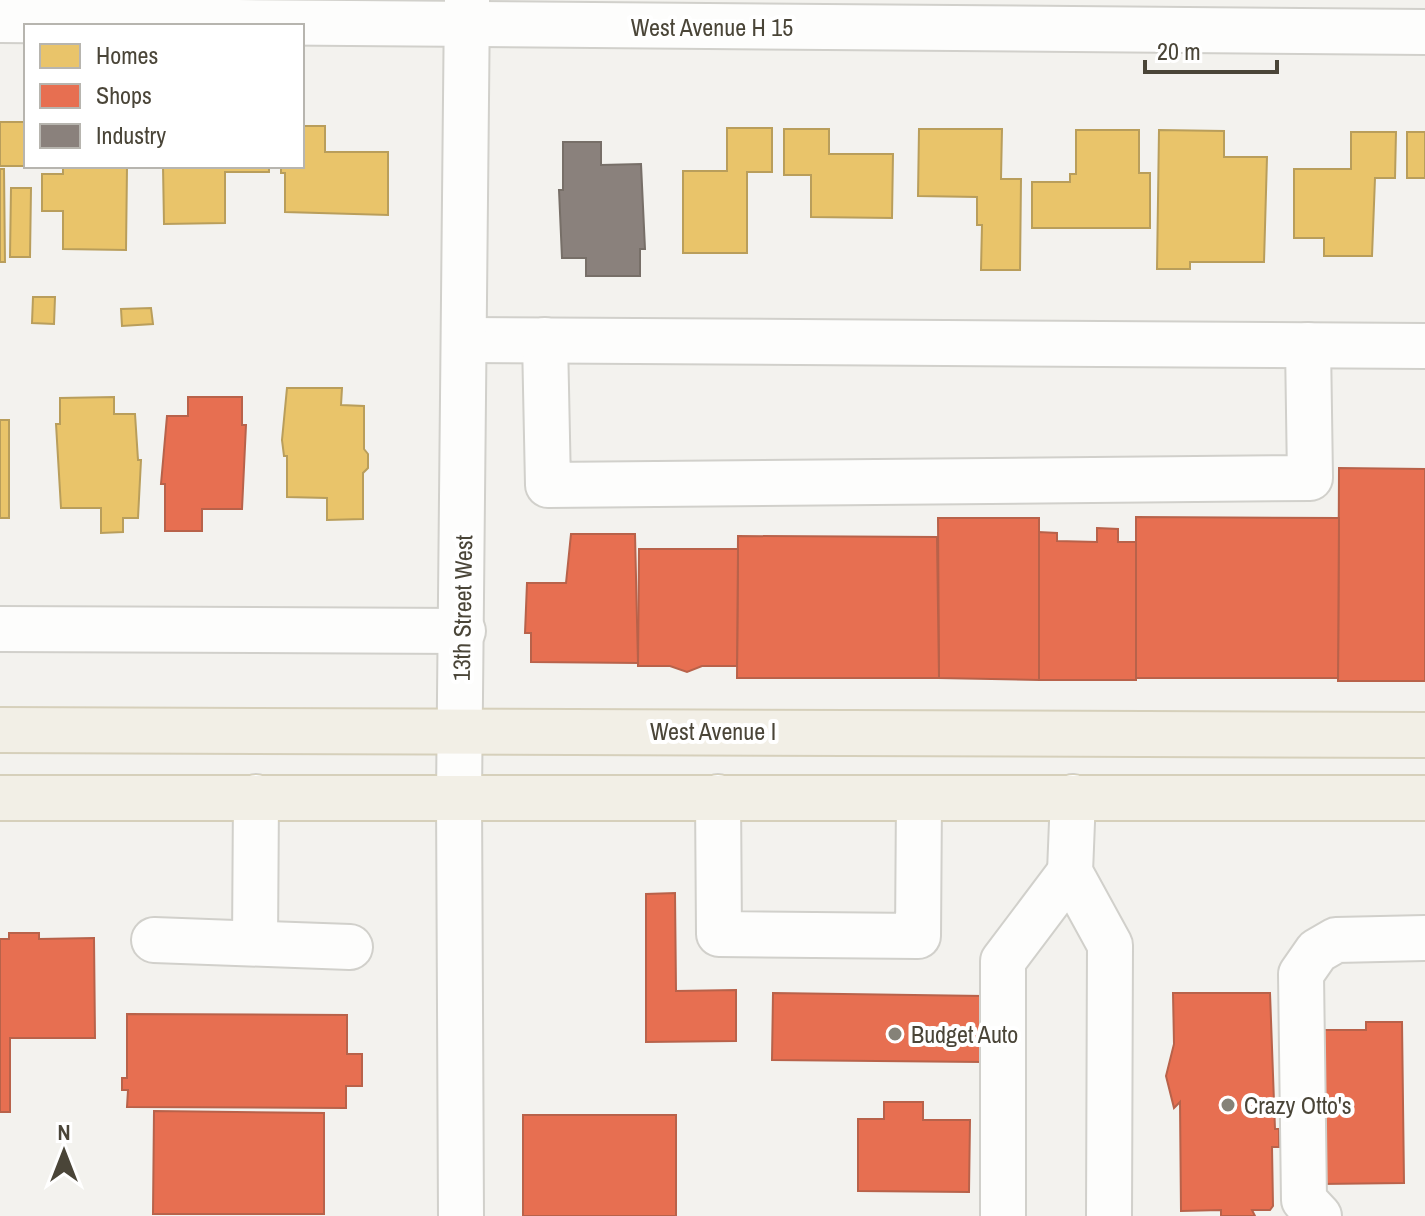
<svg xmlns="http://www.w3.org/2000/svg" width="1425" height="1216" viewBox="0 0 1425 1216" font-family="'Archivo Narrow',sans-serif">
	<rect width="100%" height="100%" fill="#f3f2ee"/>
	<!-- homes -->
	<g fill="#e9c46a" stroke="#b99e5b" stroke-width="2">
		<polygon points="0,122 26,122 28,166 0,166"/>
		<polygon points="302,126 325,126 325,152 388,152 388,215 285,212 285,173 281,173 281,166 302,166"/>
		<polygon points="727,128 772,128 772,172 747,172 747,253 683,253 683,171 727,171"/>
		<polygon points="784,129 829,129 829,154 893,154 892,218 811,217 811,175 784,175"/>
		<polygon points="919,129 1002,129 1001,179 1021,179 1020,270 981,270 982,225 977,225 977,197 918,196"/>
		<polygon points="1076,130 1139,130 1139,173 1150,173 1150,228 1032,228 1032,182 1070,182 1070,174 1076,174"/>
		<polygon points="1159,130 1224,131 1224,157 1267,157 1264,262 1190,262 1190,269 1157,269"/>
		<polygon points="1351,132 1396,132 1395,178 1375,178 1372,256 1324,256 1324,238 1294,238 1294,169 1351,169"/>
		<rect x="1407" y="132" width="18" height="46"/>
		<polygon points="84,166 127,167 126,250 63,249 63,211 42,211 42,174 63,174 63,167 38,166"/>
		<polygon points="163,166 269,166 269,172 225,172 225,223 164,224"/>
		<polygon points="0,169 4,169 5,262 0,262"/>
		<polygon points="11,188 31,188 30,257 10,257"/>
		<polygon points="33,297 55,297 54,324 32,323"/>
		<polygon points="151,308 153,324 122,326 121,309"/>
		<polygon points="287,388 342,388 341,405 364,406 364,449 368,454 368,468 363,473 363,519 327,520 327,498 287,497 287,456 284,456 282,440"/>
		<polygon points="114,397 114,414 135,414 138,460 141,460 138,518 123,518 123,532 101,533 101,508 61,508 56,424 60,424 60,398"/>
		<rect x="0" y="420" width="9" height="98"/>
	</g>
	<!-- shops -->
	<g fill="#e76f51" stroke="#b8624a" stroke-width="2">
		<polygon points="188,397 242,397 242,425 246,425 242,509 202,509 202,531 165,531 165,484 161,484 167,416 188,416"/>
		<polygon points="1339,468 1425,469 1425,681 1338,681"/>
		<polygon points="1136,517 1339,518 1338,678 1136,678"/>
		<polygon points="938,518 1039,518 1039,680 939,678"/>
		<polygon points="1097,528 1118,529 1118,542 1136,542 1136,680 1039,680 1039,532 1057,533 1057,541 1097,542"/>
		<polygon points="571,534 635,534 638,663 531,662 531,633 525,633 527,583 566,583"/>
		<polygon points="738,536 937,537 939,678 737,678"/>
		<polygon points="639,549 738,549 737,666 702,666 687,672 670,666 638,666"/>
		<polygon points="675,893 676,991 736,990 736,1041 646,1042 646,894"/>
		<polygon points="9,933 39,933 39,939 94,938 95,1038 10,1038 10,1112 0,1112 0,939 9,939"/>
		<polygon points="773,993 983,996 981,1062 772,1060"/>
		<polygon points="1173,993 1270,993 1275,1129 1279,1129 1279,1147 1272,1147 1273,1206 1270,1210 1252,1210 1255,1216 1221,1216 1221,1210 1181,1211 1180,1102 1174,1108 1166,1076 1174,1044"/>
		<polygon points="127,1014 347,1015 347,1054 362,1054 362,1086 346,1086 346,1108 127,1107 128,1090 122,1090 122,1078 127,1078"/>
		<polygon points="1366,1022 1402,1022 1404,1183 1320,1184 1311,1030 1366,1030"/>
		<polygon points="884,1102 923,1102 923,1120 970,1120 969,1192 858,1191 858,1119 884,1119"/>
		<polygon points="154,1111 324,1113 324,1214 153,1214"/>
		<rect x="523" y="1115" width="153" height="101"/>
	</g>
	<!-- industry -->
	<polygon fill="#8a817c" stroke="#776f68" stroke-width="2" points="563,142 601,142 601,165 641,164 645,249 640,249 640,276 586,276 586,258 562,258 559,190 563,190"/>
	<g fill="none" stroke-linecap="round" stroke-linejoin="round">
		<defs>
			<g id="minor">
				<polyline points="0,20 1425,32"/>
				<polyline points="466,340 1425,346"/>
				<polyline points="545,340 548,485 1310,478 1308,345"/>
				<polyline points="0,629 463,631"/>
				<polyline points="718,797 719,934 918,936 919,798"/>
				<polyline points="1073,797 1070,872 1110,945 1109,1216"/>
				<polyline points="154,940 350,947"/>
				<polyline points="255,942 256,797"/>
				<polyline points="461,1216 459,796 467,0"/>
				<polyline points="1003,1216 1003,961 1070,872"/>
				<polyline points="1319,1216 1304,1200 1301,974 1317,951 1336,940 1425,938"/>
			</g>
			<g id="major">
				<polyline points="0,730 1425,735"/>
				<polyline points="0,798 1425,798"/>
			</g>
		</defs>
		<!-- minor casing -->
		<use href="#minor" stroke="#d1d0cb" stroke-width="48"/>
		<!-- major casing -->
		<use href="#major" stroke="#d6d0bb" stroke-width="48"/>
		<!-- minor -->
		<use href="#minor" stroke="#fdfdfc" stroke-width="44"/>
		<!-- major -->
		<use href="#major" stroke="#f2efe6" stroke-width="44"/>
	</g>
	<!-- markers -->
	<g fill="#858278" stroke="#fff" stroke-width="3">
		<circle cx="895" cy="1034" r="8"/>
		<circle cx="1228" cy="1105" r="8"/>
	</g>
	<g text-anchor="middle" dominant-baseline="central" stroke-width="8" stroke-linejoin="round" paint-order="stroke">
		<!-- street labels -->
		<g font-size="24" fill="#4a4538" stroke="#fff">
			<text x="712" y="27">West Avenue H 15</text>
			<text transform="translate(462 608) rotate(-89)">13th Street West</text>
			<text x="713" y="731">West Avenue I</text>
		</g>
		<!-- poi labels -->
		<g font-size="24" fill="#4a4538" stroke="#fff" text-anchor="start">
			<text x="911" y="1034">Budget Auto</text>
			<text x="1244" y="1105">Crazy Otto's</text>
		</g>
	</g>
	<!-- legend -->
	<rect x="24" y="24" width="280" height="144" fill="#ffffff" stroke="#b7b5af" stroke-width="2"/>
	<rect x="40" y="44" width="40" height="24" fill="#e9c46a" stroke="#b7b5af" stroke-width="2"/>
	<text x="96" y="64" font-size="24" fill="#4a4538">Homes</text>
	<rect x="40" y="84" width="40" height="24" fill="#e76f51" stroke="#b7b5af" stroke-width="2"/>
	<text x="96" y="104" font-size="24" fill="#4a4538">Shops</text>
	<rect x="40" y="124" width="40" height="24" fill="#8a817c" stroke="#b7b5af" stroke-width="2"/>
	<text x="96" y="144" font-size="24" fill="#4a4538">Industry</text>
	<!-- north arrow -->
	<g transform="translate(64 1152)" stroke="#ffffff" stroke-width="6" paint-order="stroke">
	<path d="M0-6L14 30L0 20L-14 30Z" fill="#4a4538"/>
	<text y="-12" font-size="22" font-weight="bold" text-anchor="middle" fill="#4a4538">N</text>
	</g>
	<!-- scale -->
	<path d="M1145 60v12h132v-12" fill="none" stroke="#4a4538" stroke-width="4"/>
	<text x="1157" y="60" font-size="24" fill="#4a4538" stroke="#ffffff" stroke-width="6" paint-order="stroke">20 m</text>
</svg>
